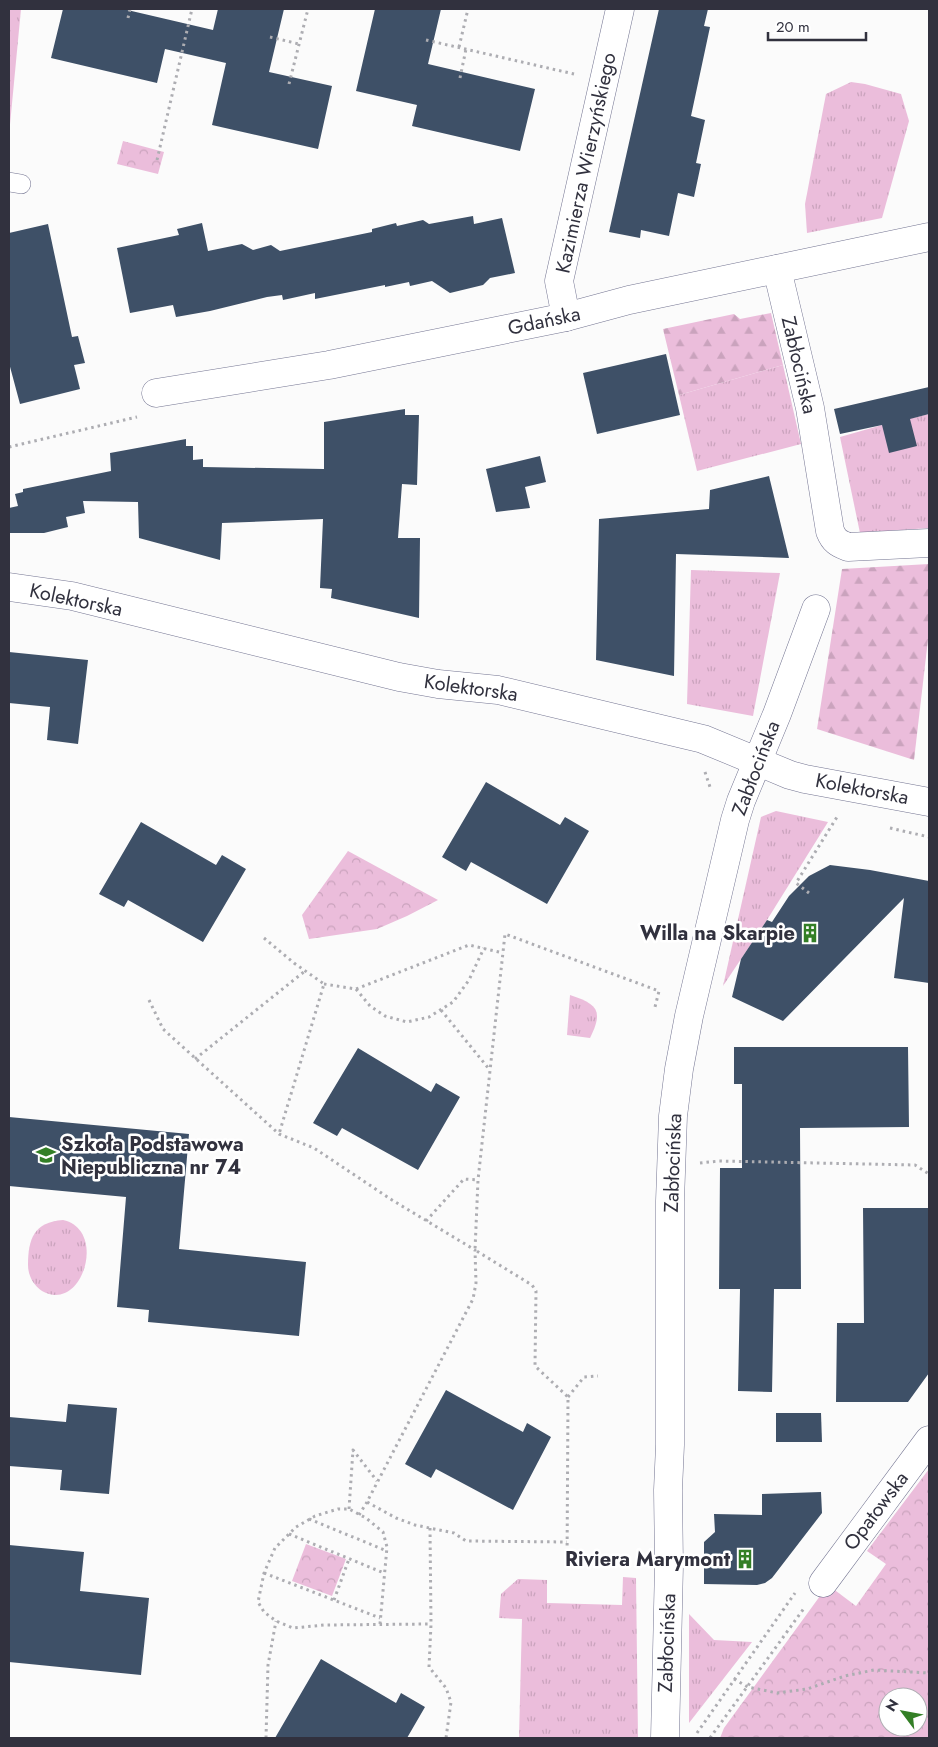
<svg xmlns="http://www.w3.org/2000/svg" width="938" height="1747" viewBox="0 0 938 1747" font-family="Jost,sans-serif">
	<defs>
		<pattern id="grass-tufts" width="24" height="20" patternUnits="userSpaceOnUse" patternTransform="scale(1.25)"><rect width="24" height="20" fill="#ebbddb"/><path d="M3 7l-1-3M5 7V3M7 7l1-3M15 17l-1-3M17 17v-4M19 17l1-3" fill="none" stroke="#caa3bd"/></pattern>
		<pattern id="forest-firs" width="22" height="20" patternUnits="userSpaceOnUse" patternTransform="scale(1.25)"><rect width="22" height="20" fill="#ebbddb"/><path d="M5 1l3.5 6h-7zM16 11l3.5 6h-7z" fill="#caa3bd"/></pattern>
		<pattern id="park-crowns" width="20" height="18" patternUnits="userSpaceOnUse" patternTransform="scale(1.25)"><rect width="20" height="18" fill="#ebbddb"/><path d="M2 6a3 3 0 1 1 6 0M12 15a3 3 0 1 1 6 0" fill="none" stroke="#caa3bd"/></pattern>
	</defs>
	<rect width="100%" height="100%" fill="#fbfbfb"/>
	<!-- grass -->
	<g fill="url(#grass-tufts)">
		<polygon points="9,9 21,9 9,135"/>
		<polygon points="851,82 865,84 901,94 909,121 882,218 807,233 805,204 826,94"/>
		<polygon points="783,365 801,444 697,471 679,395"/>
		<polygon points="929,414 929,528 860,533 840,437 882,425"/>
		<polygon points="691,570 780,573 753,716 687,704"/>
		<polygon points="776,811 828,822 767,920 723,986 761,817"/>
		<path d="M570,995C597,1004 604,1010 590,1038L567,1035Z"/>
		<path d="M63,1220C108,1230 82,1314 42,1291C33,1285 28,1275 28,1265C28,1239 34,1222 63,1220Z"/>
		<polygon points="623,1577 636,1578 638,1738 519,1738 522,1619 499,1618 501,1594 518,1579 547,1580 547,1603 622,1605"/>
		<polygon points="689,1614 714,1640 752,1642 689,1723"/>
	</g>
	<!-- forest -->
	<g fill="url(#forest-firs)">
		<polygon points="771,313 783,365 679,395 663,329 734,314 740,319"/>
		<polygon points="929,564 929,631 914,760 817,729 842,569"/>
	</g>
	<!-- park -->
	<g fill="url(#park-crowns)" fill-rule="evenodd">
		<polygon points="123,141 164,152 158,174 117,164"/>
		<polygon points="348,851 438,900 407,916 377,929 309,939 302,915"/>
		<path d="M929,1469V1738H720L724,1728L828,1585L856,1606L886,1564L867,1551ZM888,1697H918V1727H888Z"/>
		<polygon points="306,1544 346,1559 332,1596 292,1581"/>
	</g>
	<!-- building -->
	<g fill="#3e5067">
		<polygon points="63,9 123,9 213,30 218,9 284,9 269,72 332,86 318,149 212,125 226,63 165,49 157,83 51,58"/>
		<polygon points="375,9 441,9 428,64 535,89 520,151 412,126 417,105 356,91"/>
		<polygon points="659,9 708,9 704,26 710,27 691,116 705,120 696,163 701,164 694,197 678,193 669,236 641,230 640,238 609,232"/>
		<polygon points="473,216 474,224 502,218 515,273 490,278 483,285 450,293 432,281 410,286 409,282 385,287 385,285 315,299 315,293 283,300 282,295 267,297 210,311 176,317 173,305 130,313 117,248 179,235 177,229 202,223 208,251 242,244 253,250 271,245 280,251 372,232 372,229 396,223 397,226 423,220 429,224"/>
		<polygon points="48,224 72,337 78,336 85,363 74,365 80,389 20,404 9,363 9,233"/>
		<polygon points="666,354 680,415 597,434 583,373"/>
		<polygon points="929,387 929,414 910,419 917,446 889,453 882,425 840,434 834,409"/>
		<polygon points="405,409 405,415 419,415 417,485 402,484 398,538 420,538 419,618 331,598 332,589 320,588 323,519 222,523 220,560 139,538 138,502 83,501 85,513 66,517 68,527 44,533 9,533 9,508 18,506 15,494 23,492 23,489 111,471 110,453 186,439 186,446 193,446 193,460 203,459 203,467 324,469 324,422"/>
		<polygon points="540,456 546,482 525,487 530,508 496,512 486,469"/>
		<polygon points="769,476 789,558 676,554 674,676 596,660 599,519 709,509 710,490"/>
		<polygon points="9,652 88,660 78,744 47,740 50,707 9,703"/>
		<polygon points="486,782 560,825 565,817 589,831 547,904 471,862 466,871 442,857"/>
		<polygon points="141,822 216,865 222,855 246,869 203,942 128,900 124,907 99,894"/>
		<polygon points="830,865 870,870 929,881 929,983 894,978 904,898 783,1021 732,997 741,959 767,920 772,922 789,896 809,876"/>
		<polygon points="734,1047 908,1047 909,1127 800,1128 801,1289 774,1289 772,1392 738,1391 740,1289 719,1289 720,1168 742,1168 742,1084 734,1084"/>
		<polygon points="358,1048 431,1092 436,1083 460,1097 418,1170 342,1128 337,1136 313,1123"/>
		<polygon points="9,1117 189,1134 179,1249 306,1262 299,1336 148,1322 149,1310 117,1307 126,1197 9,1186"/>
		<polygon points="863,1208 929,1208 929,1373 908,1402 836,1402 837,1323 864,1323"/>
		<polygon points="446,1390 523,1432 527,1423 551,1437 513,1510 436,1469 431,1478 405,1464"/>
		<polygon points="68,1404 117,1408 109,1494 60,1490 62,1470 9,1466 9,1417 66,1422"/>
		<polygon points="776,1413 821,1413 822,1442 776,1442"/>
		<polygon points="821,1492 822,1513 772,1578 765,1583 757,1585 704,1584 704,1542 715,1532 714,1514 762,1515 762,1494"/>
		<polygon points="9,1545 84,1552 80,1591 149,1598 141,1675 9,1662"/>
		<polygon points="321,1659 396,1703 401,1693 425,1707 407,1738 275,1738"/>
	</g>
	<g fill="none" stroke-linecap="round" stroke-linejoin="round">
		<defs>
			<polyline id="lane" points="9,182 21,184"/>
			<g id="street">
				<path d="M777,269L810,408L830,531C834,541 838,543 848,547L929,543"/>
				<polyline points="566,317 559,281 620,9"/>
				<polyline points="156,393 329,365 566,317 629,300 929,237"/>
				<polyline points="9,587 72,596 399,677 438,684 498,690 703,739 790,775 805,779 929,802"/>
				<polyline points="823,1583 929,1440"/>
				<polyline points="665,1738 669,1565 668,1490 670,1445 670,1201 673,1116 679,1069 689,1016 735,820 741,801 777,714 816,609"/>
			</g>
		</defs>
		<!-- lane casing -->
		<use href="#lane" stroke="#747592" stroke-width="20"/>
		<!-- street casing -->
		<use href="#street" stroke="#747592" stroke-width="29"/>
		<!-- path -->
		<g stroke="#adadb2" stroke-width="3" stroke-dasharray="2.5 4" stroke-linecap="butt">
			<polyline points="128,18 130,9"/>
			<polyline points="270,37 299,44"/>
			<polyline points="426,40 574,74"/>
			<polyline points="459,47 468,9"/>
			<polyline points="460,78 466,49"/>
			<polyline points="289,84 308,9"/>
			<polyline points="157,160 192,9"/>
			<polyline points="9,447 137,417"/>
			<polyline points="705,772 711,790"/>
			<polyline points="890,828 929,837"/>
			<polyline points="809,893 796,883 837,817"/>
			<polyline points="264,938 294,963 324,984 279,1134"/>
			<polyline points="324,984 356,989 469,945 503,953"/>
			<polyline points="356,989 370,1006 385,1016 407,1022 429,1017 453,1002 469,980 484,948"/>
			<polyline points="149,1000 163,1029 279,1134 314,1148 392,1200 475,1250 476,1283 473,1299 367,1502 396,1518 415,1525 454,1533 466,1541 567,1542"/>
			<polyline points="441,1010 489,1069"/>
			<polyline points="195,1059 305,971"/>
			<polyline points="700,1163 719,1161 915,1165 929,1174"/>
			<polyline points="426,1221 464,1179 478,1180"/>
			<polyline points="568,1397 584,1377 598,1376"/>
			<polyline points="349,1509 353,1450 377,1481"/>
			<polyline points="359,1515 367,1502"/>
			<polyline points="309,1519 387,1551"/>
			<polyline points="430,1528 431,1624 429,1667 446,1688 451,1702 446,1738"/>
			<polyline points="289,1534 384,1573"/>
			<polyline points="567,1565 568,1397 535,1366 536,1291 532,1285 475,1250 478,1180 505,934 659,991 655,1007"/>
			<polyline points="264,1573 380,1618"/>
			<polyline points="334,1600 349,1559"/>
			<polyline points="380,1624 387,1547 383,1532 366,1518 349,1509 338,1509 315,1516 296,1527 275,1548 264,1573 258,1602 264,1612 276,1621 293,1628 324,1625 431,1624"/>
			<polyline points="734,1679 748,1687 777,1693 807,1689 845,1676 874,1670 929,1673"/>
			<polyline points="697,1733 795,1593"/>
			<polyline points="266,1738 268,1665 276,1621"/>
			<polyline points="710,1738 805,1607"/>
		</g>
		<!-- lane -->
		<use href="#lane" stroke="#fff" stroke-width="19"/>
		<!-- street -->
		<use href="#street" stroke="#fff" stroke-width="28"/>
	</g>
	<!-- icons -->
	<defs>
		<symbol id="building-bare" viewBox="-9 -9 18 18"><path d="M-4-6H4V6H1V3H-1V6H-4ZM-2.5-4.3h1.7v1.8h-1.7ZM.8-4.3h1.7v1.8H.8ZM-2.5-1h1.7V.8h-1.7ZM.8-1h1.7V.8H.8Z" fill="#337f26" stroke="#fff" stroke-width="2.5" paint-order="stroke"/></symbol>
		<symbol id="school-bare" viewBox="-9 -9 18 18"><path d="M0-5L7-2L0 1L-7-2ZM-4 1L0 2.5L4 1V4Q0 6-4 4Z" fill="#337f26" stroke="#fff" stroke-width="2.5" paint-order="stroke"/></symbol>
	</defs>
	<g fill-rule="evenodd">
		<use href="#building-bare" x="796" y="919" width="28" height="28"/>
		<use href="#school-bare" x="32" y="1141" width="28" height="28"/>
		<use href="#building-bare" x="731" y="1545" width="28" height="28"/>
	</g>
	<g text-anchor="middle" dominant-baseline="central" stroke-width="5" stroke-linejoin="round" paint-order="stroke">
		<!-- street labels -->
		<g font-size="20" fill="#31313e" stroke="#fff">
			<text transform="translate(586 163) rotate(-78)">Kazimierza Wierzyńskiego</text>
			<text transform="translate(544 321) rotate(-12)">Gdańska</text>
			<text transform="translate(799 365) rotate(77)">Zabłocińska</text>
			<text transform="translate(76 600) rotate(12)">Kolektorska</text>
			<text transform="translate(471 688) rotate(8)">Kolektorska</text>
			<text transform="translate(756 768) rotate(-69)">Zabłocińska</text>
			<text transform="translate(862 789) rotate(11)">Kolektorska</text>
			<text transform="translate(673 1163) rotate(-88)">Zabłocińska</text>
			<text transform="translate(876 1511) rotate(-53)">Opatowska</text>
			<text transform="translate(667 1643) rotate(-88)">Zabłocińska</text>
		</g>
		<!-- poi labels -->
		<g font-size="20" font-weight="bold" fill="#31313e" stroke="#fff" text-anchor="end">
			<text x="795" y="933">Willa na Skarpie</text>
			<text x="61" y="1144" text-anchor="start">Szkoła Podstawowa<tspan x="61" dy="23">Niepubliczna nr 74</tspan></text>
			<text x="730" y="1559">Riviera Marymont</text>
		</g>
	</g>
	<!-- border -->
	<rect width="938" height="1747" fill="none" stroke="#31313e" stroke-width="20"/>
	<!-- north arrow -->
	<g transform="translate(903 1712) rotate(302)"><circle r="24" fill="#ffffff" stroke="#adadb2"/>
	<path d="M0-4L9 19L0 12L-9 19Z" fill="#337f26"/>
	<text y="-8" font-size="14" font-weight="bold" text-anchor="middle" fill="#31313e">N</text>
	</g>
	<!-- scale -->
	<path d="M768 32v8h98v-8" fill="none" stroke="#31313e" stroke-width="2.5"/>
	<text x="776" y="32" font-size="15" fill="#31313e" stroke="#ffffff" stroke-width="4" paint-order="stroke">20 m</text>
</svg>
